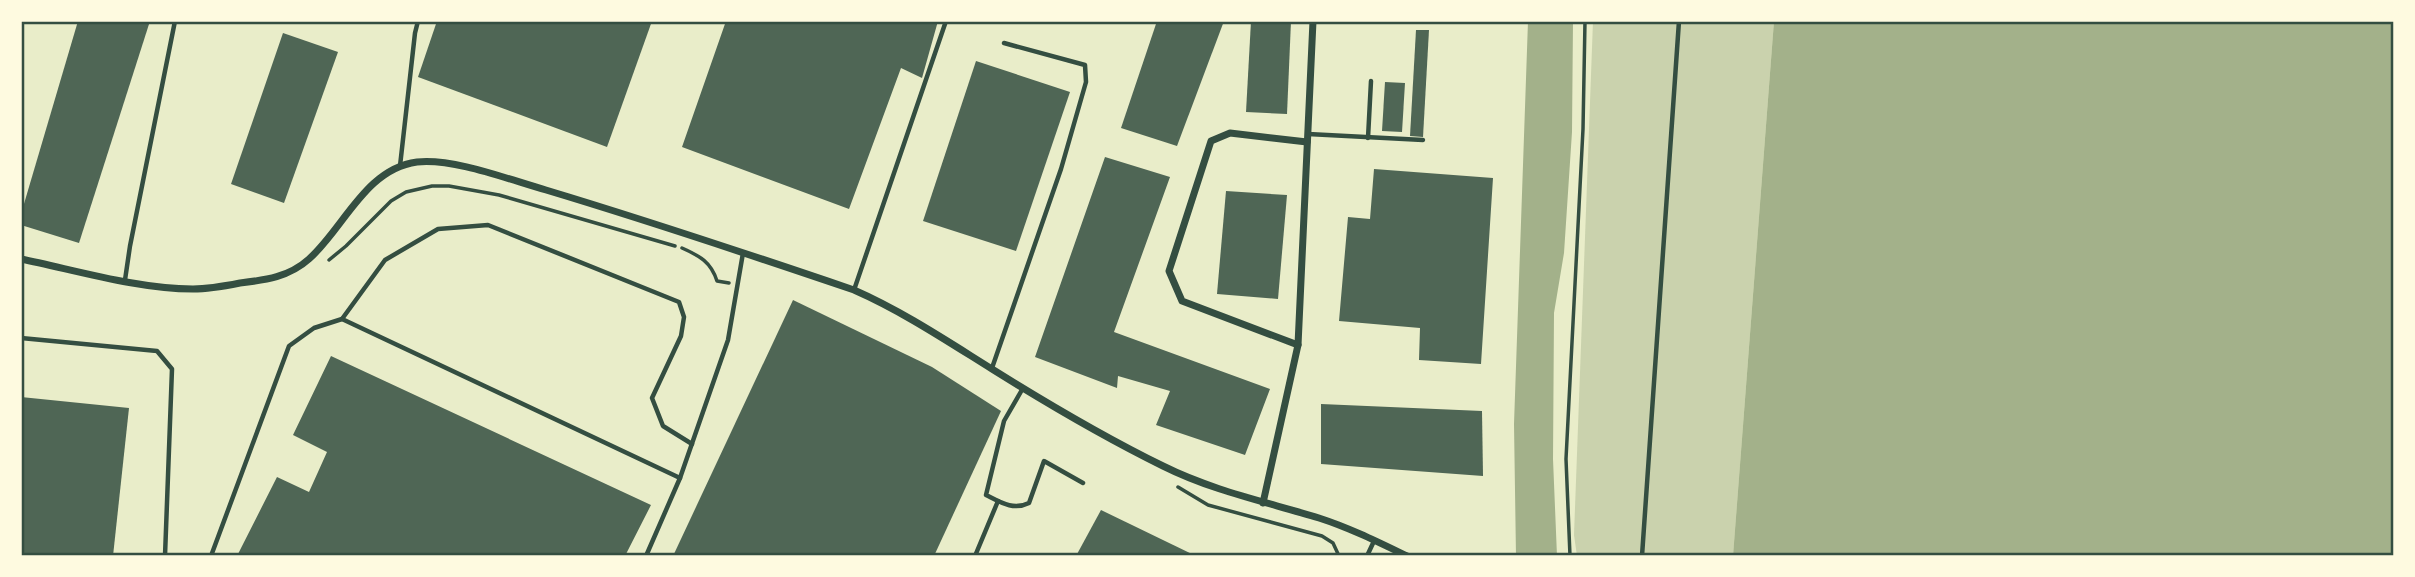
<svg xmlns="http://www.w3.org/2000/svg" width="2415" height="577" viewBox="0 0 2415 577" font-family="'PT Sans',sans-serif">
	<rect width="100%" height="100%" fill="#e9edc9"/>
	<!-- green -->
	<polygon fill="#cad2ad" points="1593,21 1774,21 1733,556 1577,556 1574,535"/>
	<!-- water -->
	<g fill="#a3b18a">
		<polygon points="1528,21 1573,21 1572,132 1564,253 1554,313 1553,459 1557,556 1516,556 1514,424"/>
		<polygon points="1774,21 2394,21 2394,556 1733,556"/>
	</g>
	<!-- building -->
	<g fill="#4f6655">
		<polygon points="78,21 150,21 79,243 21,225 21,214"/>
		<polygon points="437,21 652,21 607,147 418,77"/>
		<polygon points="726,21 938,21 922,78 901,68 849,209 682,147"/>
		<polygon points="1157,21 1224,21 1177,146 1121,128"/>
		<polygon points="1251,21 1291,21 1287,114 1246,112"/>
		<polygon points="1416,30 1429,30 1423,137 1410,136"/>
		<polygon points="283,33 338,52 284,203 231,184"/>
		<polygon points="976,61 1070,92 1016,251 923,221"/>
		<polygon points="1385,82 1405,83 1402,132 1382,131"/>
		<polygon points="1105,157 1170,177 1114,332 1270,389 1245,455 1156,425 1170,391 1118,376 1117,388 1035,357"/>
		<polygon points="1374,169 1493,178 1481,364 1419,360 1420,328 1339,321 1348,217 1370,219"/>
		<polygon points="1226,191 1287,195 1278,299 1217,294"/>
		<polygon points="793,300 932,367 1001,411 934,556 673,556"/>
		<polygon points="331,356 651,505 625,556 237,556 277,477 309,492 327,452 293,435"/>
		<polygon points="21,397 129,408 113,556 21,556"/>
		<polygon points="1321,404 1482,411 1483,476 1321,464"/>
		<polygon points="1101,510 1196,556 1076,556"/>
	</g>
	<g fill="none" stroke-linecap="round" stroke-linejoin="round">
		<!-- path -->
		<g stroke="#344e41" stroke-width="3.5">
			<path d="M682,248C700,256 711,262 717,281L729,283"/>
			<polyline points="329,260 346,246 391,201 406,192 432,186 449,186 499,195 675,246"/>
			<polyline points="1178,487 1208,505 1322,536 1333,543 1339,556"/>
			<polyline points="1570,556 1566,459 1583,129 1585,21"/>
		</g>
		<!-- service -->
		<g stroke="#344e41" stroke-width="4.5">
			<polyline points="1308,134 1423,140"/>
			<polyline points="1368,138 1371,81"/>
			<polyline points="400,166 415,33 418,21"/>
			<polyline points="125,280 130,246 175,21"/>
			<polyline points="854,290 946,21"/>
			<polyline points="342,319 385,260 438,229 488,225 679,302 684,317 681,336 652,398 663,426 692,444"/>
			<polyline points="21,338 157,351 172,369 165,556"/>
			<polyline points="992,368 1061,169 1086,82 1085,65 1004,43"/>
			<path d="M1023,388L1004,421L986,495C1000,502 1013,511 1029,503L1044,461L1083,483"/>
			<polyline points="211,556 289,346 314,328 342,319 680,478"/>
			<polyline points="646,556 680,478 728,340 743,253"/>
			<polyline points="975,556 998,501"/>
			<polyline points="1367,556 1374,541"/>
			<polyline points="1642,556 1679,21"/>
		</g>
		<!-- minor -->
		<g stroke="#344e41" stroke-width="7">
			<path d="M21,259C75,270 138,289 193,289C209,289 225,286 240,283C266,280 289,277 309,259C344,228 365,169 417,162C454,158 510,180 546,190C649,221 751,255 854,290C902,311 947,341 992,369C1048,404 1104,437 1163,466C1213,491 1267,502 1319,518C1350,528 1378,542 1407,556"/>
			<polyline points="1298,345 1182,301 1169,271 1211,141 1230,133 1307,142"/>
			<polyline points="1263,503 1298,345 1313,21"/>
		</g>
	</g>
	<!-- border -->
	<rect width="2415" height="577" fill="none" stroke="#fefae0" stroke-width="46"/>
	<rect x="23" y="23" width="2369" height="531" fill="none" stroke="#344e41" stroke-width="2.5"/>
</svg>
